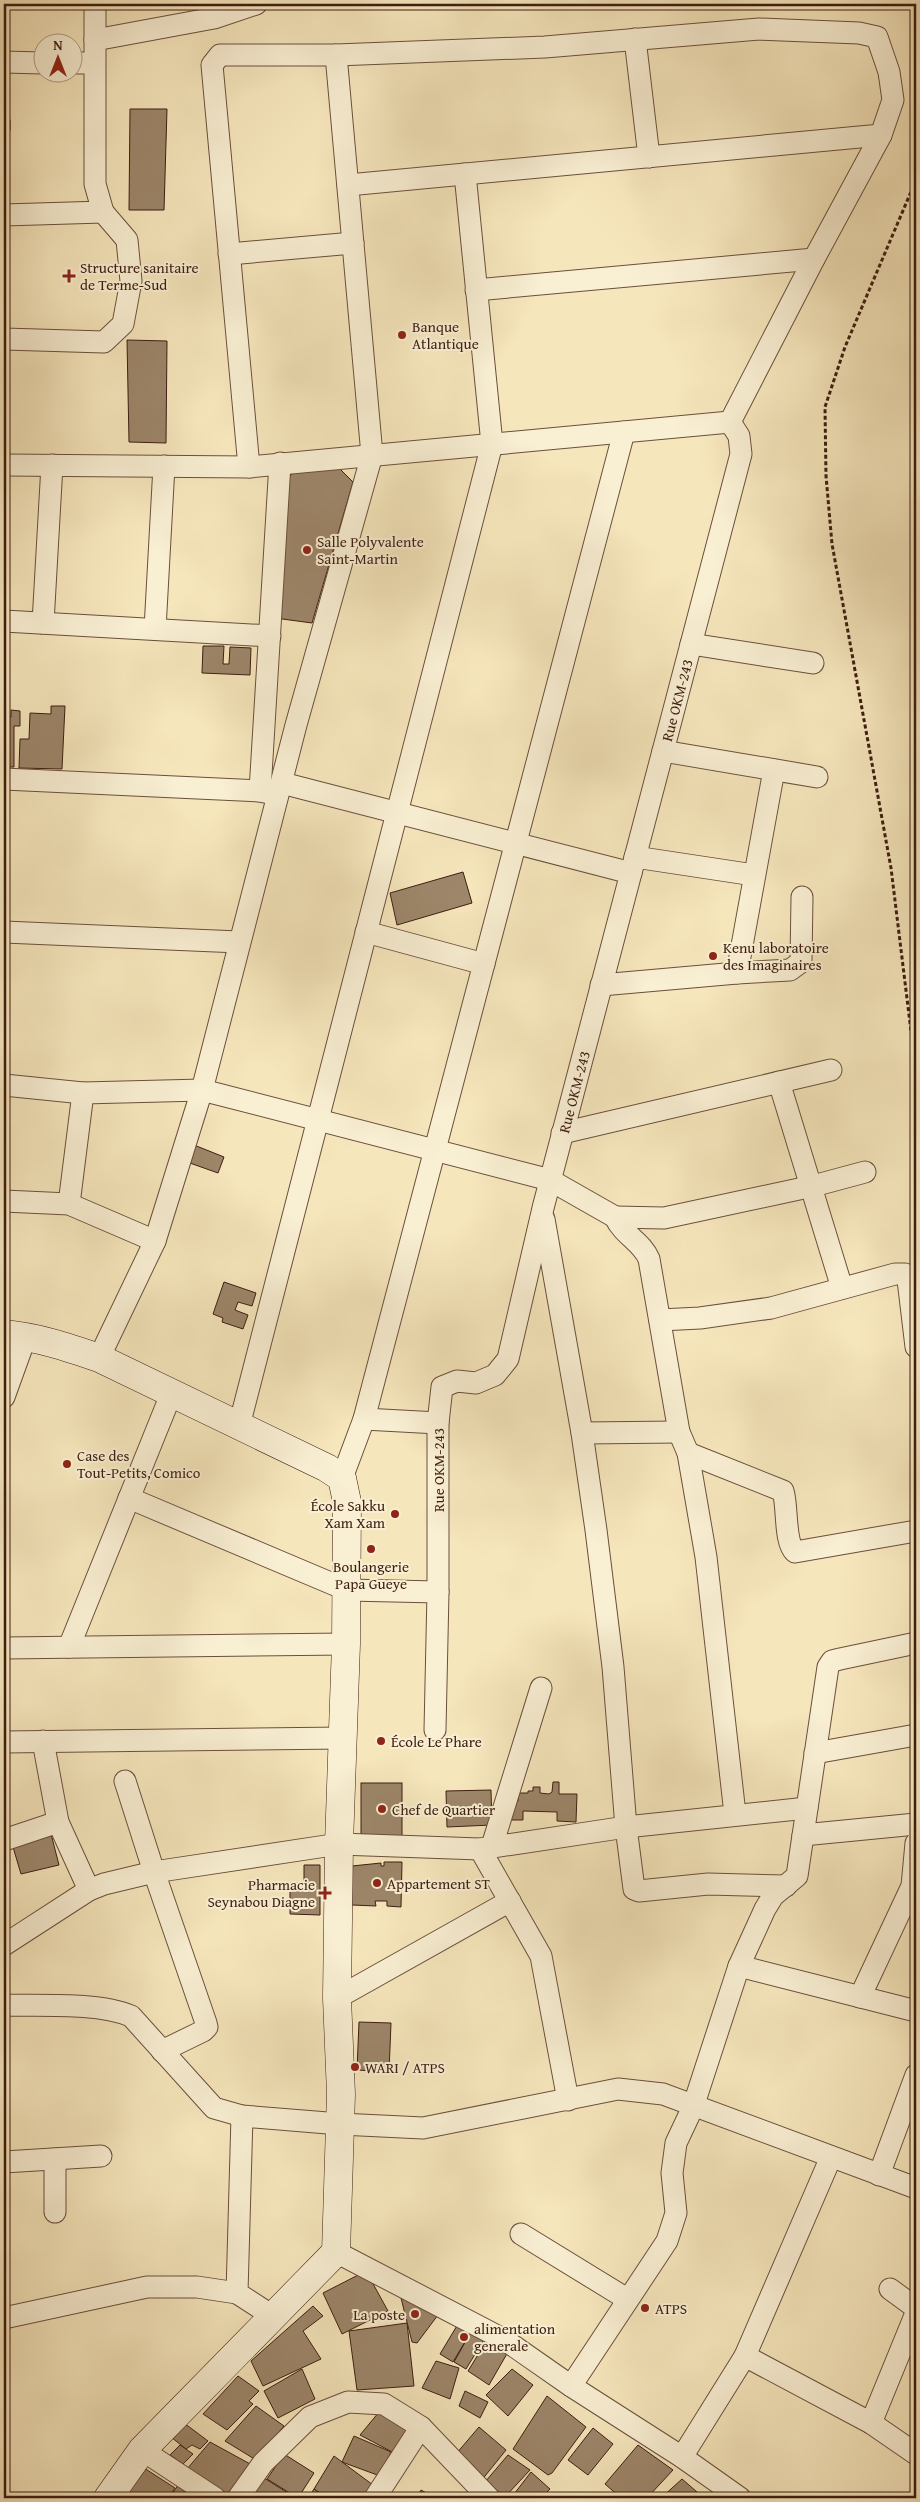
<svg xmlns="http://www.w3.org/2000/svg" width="920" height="2502" viewBox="0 0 920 2502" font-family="'Gentium Book Plus',serif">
	<rect width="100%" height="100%" fill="#f6e6bc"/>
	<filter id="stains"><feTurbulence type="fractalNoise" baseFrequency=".004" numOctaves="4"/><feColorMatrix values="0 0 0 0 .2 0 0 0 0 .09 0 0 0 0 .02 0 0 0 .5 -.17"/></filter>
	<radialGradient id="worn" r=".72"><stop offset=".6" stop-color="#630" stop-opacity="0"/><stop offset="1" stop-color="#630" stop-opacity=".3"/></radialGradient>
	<!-- building -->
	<g fill="#9d866a" stroke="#3d1d11">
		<polygon points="130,109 167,109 164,210 129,210"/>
		<rect x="4" y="120" width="6" height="10"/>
		<polygon points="4,225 6,225 4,263"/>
		<polygon points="127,340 167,341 166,443 129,442"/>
		<polygon points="339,468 353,482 312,623 275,618 286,480 294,472"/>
		<polygon points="203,646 224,646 223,664 229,664 230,647 251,648 250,675 202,673"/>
		<polygon points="51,706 65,706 62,769 19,768 20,739 29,739 30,713 51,714"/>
		<polygon points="11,710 20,711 20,726 14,726 14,767 4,767 4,717 11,717"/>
		<polygon points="463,872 472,903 397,925 390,893"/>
		<polygon points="194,1145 224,1157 218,1173 187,1162"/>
		<polygon points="224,1282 256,1293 252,1306 238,1302 235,1310 248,1315 243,1329 222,1322 223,1318 213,1314"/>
		<polygon points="553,1782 559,1782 559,1794 577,1794 576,1822 557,1821 557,1812 523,1811 523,1820 510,1820 510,1801 518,1801 518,1793 528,1793 528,1791 533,1791 533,1787 540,1787 540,1793 549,1794 552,1792"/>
		<rect x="361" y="1783" width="41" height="53"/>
		<polygon points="491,1790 492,1825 447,1827 446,1791"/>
		<polygon points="50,1830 59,1865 21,1874 13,1847"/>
		<polygon points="384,1862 402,1862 401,1907 387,1906 387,1901 375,1901 376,1906 352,1905 352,1866 381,1863 381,1866 384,1866"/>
		<polygon points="304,1865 320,1865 320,1915 290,1914 290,1883 304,1883"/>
		<polygon points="359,2022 391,2023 389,2072 357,2070"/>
		<polygon points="366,2271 388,2311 342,2334 323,2293"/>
		<polygon points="401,2298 441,2311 417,2343 412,2342"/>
		<polygon points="313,2306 323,2316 303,2331 321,2359 263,2386 251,2361"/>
		<polygon points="407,2323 414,2386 357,2390 349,2331"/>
		<polygon points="458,2324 472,2330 453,2362 440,2354"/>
		<polygon points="472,2330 485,2338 466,2369 454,2362"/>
		<polygon points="487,2340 508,2352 489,2385 468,2371"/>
		<polygon points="436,2361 459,2368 450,2399 422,2388"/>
		<polygon points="302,2369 315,2399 278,2418 264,2391"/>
		<polygon points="512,2369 533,2385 508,2416 486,2395"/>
		<polygon points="238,2376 259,2391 249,2401 253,2404 227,2430 203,2414"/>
		<polygon points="465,2391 488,2402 480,2418 459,2406"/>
		<polygon points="547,2396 586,2427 552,2473 548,2475 513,2449"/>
		<polygon points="256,2406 284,2426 256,2460 225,2441"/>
		<polygon points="384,2406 413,2425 396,2454 360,2435"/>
		<polygon points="184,2423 208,2441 200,2449 192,2445 186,2449 171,2437"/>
		<polygon points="479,2427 506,2450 481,2481 456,2454"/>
		<polygon points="593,2428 613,2444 588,2475 568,2460"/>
		<polygon points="354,2436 391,2452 380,2476 342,2462"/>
		<polygon points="210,2442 252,2465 228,2497 187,2469"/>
		<polygon points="180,2445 193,2454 183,2464 170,2455"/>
		<polygon points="638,2445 673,2470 647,2498 621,2498 605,2484"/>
		<polygon points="284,2454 314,2473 298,2498 267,2479"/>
		<polygon points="508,2455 530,2470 504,2498 485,2482"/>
		<polygon points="334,2456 373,2485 364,2498 327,2498 314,2489"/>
		<polygon points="144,2468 175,2488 168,2498 125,2498"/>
		<polygon points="531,2472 550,2489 541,2498 511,2498"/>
		<polygon points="264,2478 296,2498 250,2498"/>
		<polygon points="682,2479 704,2498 661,2498"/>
		<polygon points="179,2484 201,2498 169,2498"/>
		<polygon points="314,2489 327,2498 308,2498"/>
		<polygon points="421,2490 435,2498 416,2498"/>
		<polygon points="554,2493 561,2498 548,2498"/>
	</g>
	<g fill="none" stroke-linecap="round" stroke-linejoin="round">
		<defs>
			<g id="street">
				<polyline points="635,39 649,157"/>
				<polyline points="95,40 214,18 256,4"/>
				<polyline points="4,62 42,63"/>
				<polyline points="72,63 94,63"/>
				<polyline points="348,185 881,135"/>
				<polyline points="4,215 103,212 95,184 95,4"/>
				<polyline points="229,254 353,243"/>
				<polyline points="476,290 814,259"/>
				<polyline points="4,339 104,342 123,324 131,281 127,240 103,212"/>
				<polyline points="4,465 249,467 730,422"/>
				<polyline points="249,467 212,65 220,55 336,55 545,47 759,29 859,33 877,37 889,72 893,100 881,135 814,259 730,422"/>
				<polyline points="4,621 270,636"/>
				<polyline points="43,623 52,465"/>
				<polyline points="155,629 164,466"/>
				<polyline points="691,644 813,663"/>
				<polyline points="663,751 817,777"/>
				<polyline points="4,779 260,791 274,794"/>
				<polyline points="282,783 631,873"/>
				<polyline points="260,791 280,463"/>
				<polyline points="635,857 754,875"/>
				<polyline points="4,932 239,942"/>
				<polyline points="366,932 484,964"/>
				<polyline points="737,973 774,770"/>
				<polyline points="601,985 737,973 790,970 801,962 802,897"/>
				<polyline points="779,1082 842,1288"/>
				<polyline points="4,1085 83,1093 202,1090 550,1180 615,1217"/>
				<polyline points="562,1133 831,1070"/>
				<polyline points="4,1201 69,1204 155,1241"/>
				<polyline points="69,1204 83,1093"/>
				<polyline points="544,1219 582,1433 596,1530 613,1667 626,1827 634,1889 639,1891 708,1884 786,1886"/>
				<polyline points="660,1320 700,1318 771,1308 895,1274 905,1274 908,1280 916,1347"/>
				<polyline points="99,1358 155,1241 202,1090 296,725 372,455 336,55"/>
				<polyline points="4,1397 26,1336"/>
				<polyline points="364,1419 438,1423"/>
				<polyline points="239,1426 492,444 465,174"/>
				<polyline points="582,1433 679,1432"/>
				<path d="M688,1453L783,1491C788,1506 784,1542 795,1552L916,1531"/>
				<polyline points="342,1478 364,1419 624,432"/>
				<polyline points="129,1498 347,1590 438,1592"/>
				<polyline points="69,1647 172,1392"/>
				<polyline points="4,1648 346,1644"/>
				<path id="s1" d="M435,1730L438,1592V1423L442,1387L457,1381L476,1383L495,1375L508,1359L543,1208L741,454L739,436L730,422"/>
				<polyline points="43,1741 58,1822 89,1890"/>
				<polyline points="4,1742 344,1738"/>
				<polyline points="815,1753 916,1735"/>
				<polyline points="125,1781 154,1872 206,2023 207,2027 203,2031 162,2051"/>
				<path d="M735,1814L706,1557L688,1453L679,1432L649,1259C642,1242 623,1235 615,1217L664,1218L813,1186L865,1172"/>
				<polyline points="803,1835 916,1824"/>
				<polyline points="4,1840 58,1822"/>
				<polyline points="492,1846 541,1688"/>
				<polyline points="480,1849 541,1956 568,2100"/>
				<polyline points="4,1945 89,1890 104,1884 154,1872 339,1844 480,1849 626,1827 807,1808"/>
				<polyline points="739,1966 916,2011"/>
				<polyline points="860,1997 912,1886 916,1843"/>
				<polyline points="337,1998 510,1901"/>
				<path d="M4,2005C41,2006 98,2002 131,2016L214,2108L242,2116L340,2124L423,2128L618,2089L663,2094L916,2188"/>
				<polyline points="242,2116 237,2293 274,2317"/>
				<polyline points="55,2159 55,2212"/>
				<polyline points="4,2162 101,2156"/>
				<polyline points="879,2175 916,2075"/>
				<polyline points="521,2234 627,2299"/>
				<polyline points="336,2252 505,2340 571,2386 682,2457 740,2498"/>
				<polyline points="890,2289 916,2308"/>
				<polyline points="4,2318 147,2287 197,2287 237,2293"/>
				<polyline points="745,2356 871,2423 916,2454"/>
				<polyline points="571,2386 667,2241 676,2213 672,2173 676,2143 693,2107 739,1966 765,1909 773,1896 797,1876 828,1667 832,1661 840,1659 916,1643"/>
				<polyline points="871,2423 916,2313"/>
				<polyline points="142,2450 215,2498"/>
				<polyline points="682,2457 745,2356 831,2157"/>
				<polyline points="238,2498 263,2463 310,2417 348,2402 384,2404 421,2427 489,2498"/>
				<polyline points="375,2498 421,2427"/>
			</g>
			<path id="secondary" d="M4,1334C37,1337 67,1347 99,1358L327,1468L342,1478L347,1502L346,1644L339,1844L337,1998L341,2094L336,2252L142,2450L108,2498"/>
		</defs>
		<!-- street casing -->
		<use href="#street" stroke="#6b4f3c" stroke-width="23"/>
		<!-- secondary casing -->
		<use href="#secondary" stroke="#3d1d11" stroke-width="29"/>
		<!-- path -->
		<polyline stroke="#3d1d11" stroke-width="3" stroke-dasharray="4 2.5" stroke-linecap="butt" points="916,180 845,347 825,407 826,476 832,544 891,868 916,1072"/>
		<!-- street -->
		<use href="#street" stroke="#f9efd3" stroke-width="21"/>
		<!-- secondary -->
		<use href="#secondary" stroke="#f9efd3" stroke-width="28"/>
	</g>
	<!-- markers -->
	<g fill="#8f2418" stroke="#f9efd3" stroke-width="2">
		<path d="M66.5 268.5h5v5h5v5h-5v5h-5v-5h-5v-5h5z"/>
		<circle cx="402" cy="335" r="5"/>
		<circle cx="307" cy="550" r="5"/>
		<circle cx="713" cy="956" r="5"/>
		<circle cx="67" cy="1464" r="5"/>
		<circle cx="395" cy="1514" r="5"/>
		<circle cx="371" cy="1549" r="5"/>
		<circle cx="381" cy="1741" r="5"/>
		<circle cx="382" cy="1809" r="5"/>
		<circle cx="377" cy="1883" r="5"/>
		<path d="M322.5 1885.5h5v5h5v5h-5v5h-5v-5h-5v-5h5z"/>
		<circle cx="355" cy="2067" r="5"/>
		<circle cx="645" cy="2308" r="5"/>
		<circle cx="415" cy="2314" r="5"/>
		<circle cx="464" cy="2337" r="5"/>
	</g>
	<g text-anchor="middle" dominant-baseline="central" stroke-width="4" stroke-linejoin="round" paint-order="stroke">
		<!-- poi labels -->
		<g font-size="15" fill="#3d1d11" stroke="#f9efd3" text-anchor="start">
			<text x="80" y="267">Structure sanitaire<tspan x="80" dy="17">de Terme-Sud</tspan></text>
			<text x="412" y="326">Banque<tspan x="412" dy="17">Atlantique</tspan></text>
			<text x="317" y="541">Salle Polyvalente<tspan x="317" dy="17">Saint-Martin</tspan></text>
			<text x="723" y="947">Kenu laboratoire<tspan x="723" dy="17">des Imaginaires</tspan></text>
			<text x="77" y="1455">Case des<tspan x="77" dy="17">Tout-Petits, Comico</tspan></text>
			<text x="385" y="1505" text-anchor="end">École Sakku<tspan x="385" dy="17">Xam Xam</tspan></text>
			<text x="371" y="1566" text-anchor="middle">Boulangerie<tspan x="371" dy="17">Papa Gueye</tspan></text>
			<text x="391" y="1741">École Le Phare</text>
			<text x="392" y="1809">Chef de Quartier</text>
			<text x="387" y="1883">Appartement ST</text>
			<text x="315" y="1884" text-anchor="end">Pharmacie<tspan x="315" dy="17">Seynabou Diagne</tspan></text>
			<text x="365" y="2067">WARI / ATPS</text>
			<text x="655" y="2308">ATPS</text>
			<text x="405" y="2314" text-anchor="end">La poste</text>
			<text x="474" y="2328">alimentation<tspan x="474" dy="17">generale</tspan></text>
		</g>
		<!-- street labels -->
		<g font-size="15" fill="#3d1d11" stroke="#f9efd3">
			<text stroke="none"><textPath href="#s1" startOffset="1100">Rue OKM-243</textPath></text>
			<text stroke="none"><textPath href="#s1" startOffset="695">Rue OKM-243</textPath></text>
			<text transform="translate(438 1470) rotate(-90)">Rue OKM-243</text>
		</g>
	</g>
	<!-- margin -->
	<rect width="920" height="2502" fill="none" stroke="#f6e6bc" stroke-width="20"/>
	<rect x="5" y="5" width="910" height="2492" fill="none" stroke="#3d1d11" stroke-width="2.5"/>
	<rect x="10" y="10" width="900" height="2482" fill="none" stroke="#3d1d11"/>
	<!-- north arrow -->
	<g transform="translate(58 58)"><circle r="24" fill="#f9efd3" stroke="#ae9b85"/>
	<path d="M0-4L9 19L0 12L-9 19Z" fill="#8f2418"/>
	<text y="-8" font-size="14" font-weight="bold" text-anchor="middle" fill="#3d1d11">N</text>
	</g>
	<rect width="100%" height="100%" filter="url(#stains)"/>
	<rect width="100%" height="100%" fill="url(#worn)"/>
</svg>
